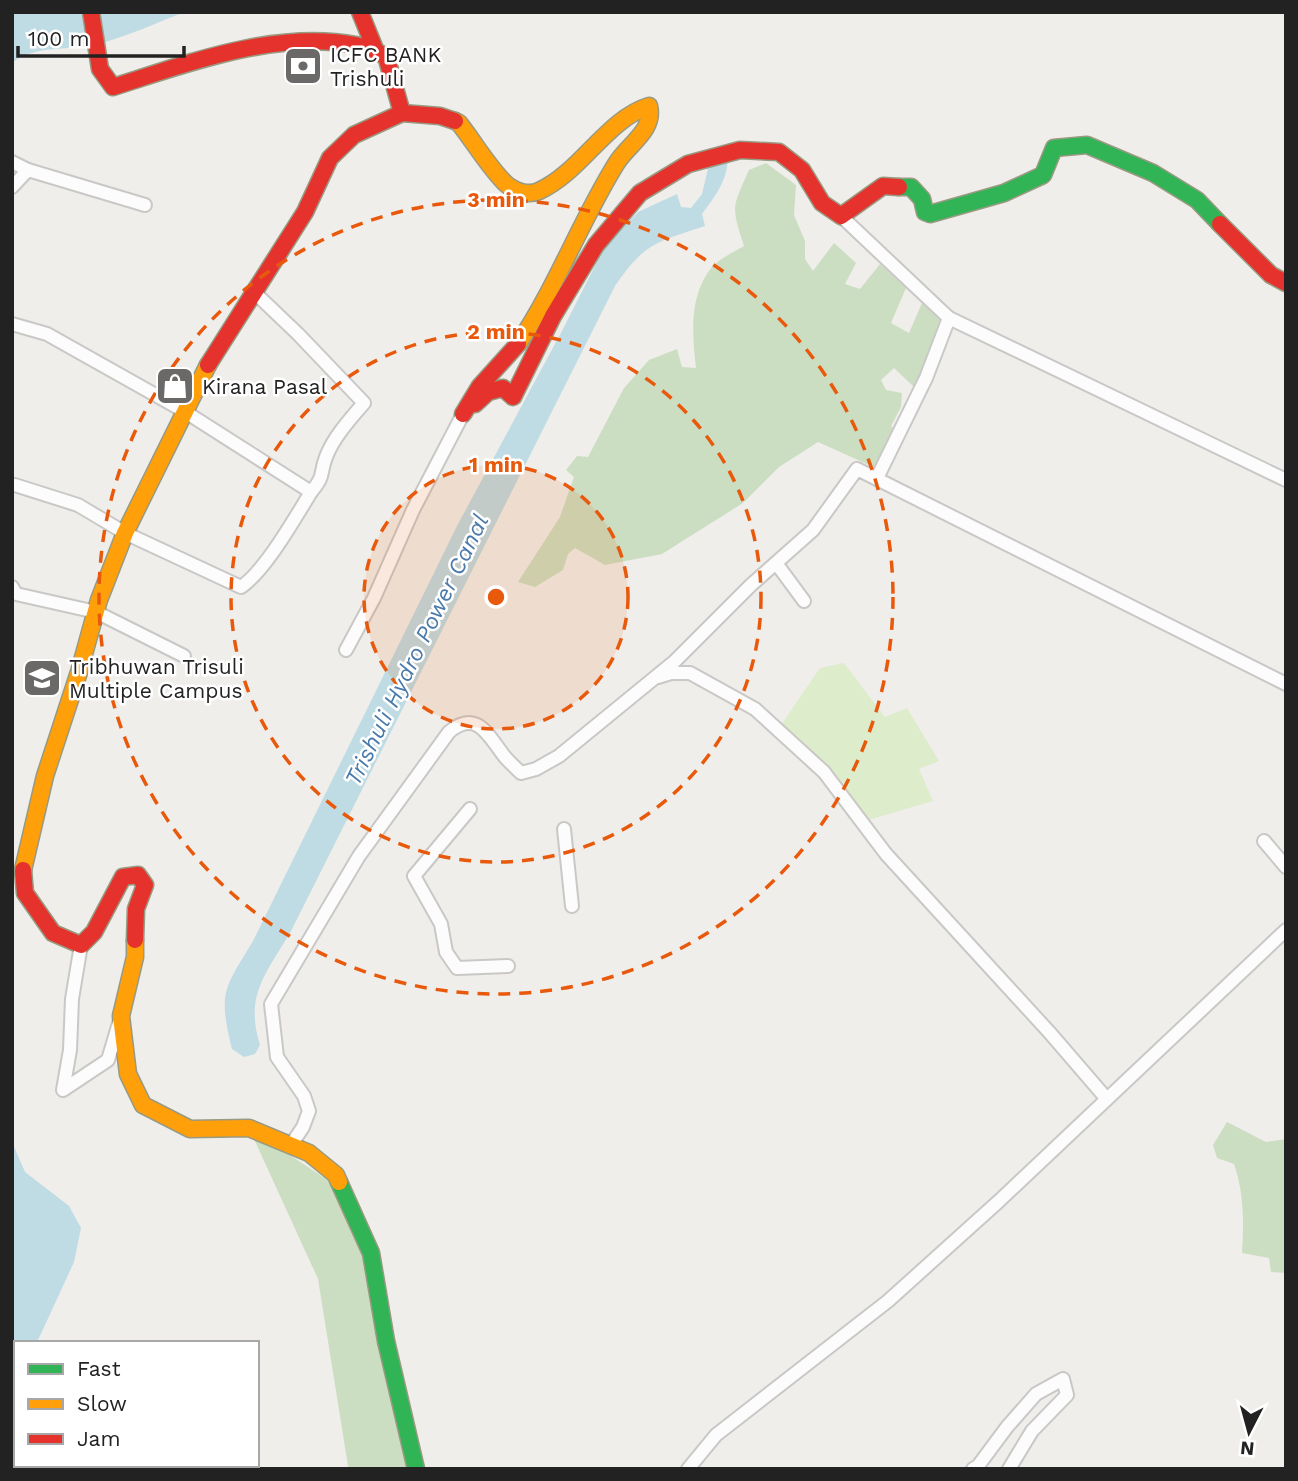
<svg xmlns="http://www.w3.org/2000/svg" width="1298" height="1481" viewBox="0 0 1298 1481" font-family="'Work Sans',sans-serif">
	<rect width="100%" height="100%" fill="#f0eeeb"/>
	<!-- grass -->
	<path fill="#ddeccb" d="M844,663L885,717L907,708L939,761L919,769L933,801L865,821C844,784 813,754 781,725L820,668Z"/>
	<!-- forest -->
	<g fill="#cbdec1">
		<path d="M766,163L796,185L794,215L805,241V259L813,271L834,243L856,263L845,284L860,289L880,264L906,288L891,323L909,333L922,303L940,320L915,388L894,368L881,380L886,390L902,393L901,407L891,426L897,432L878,469L818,442L779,467L743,503L662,554L605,565L575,548L568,554L563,570L535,587L518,582L560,517L574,477L566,470L577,456L588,457L624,388L649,360L677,349L682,367L696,368C692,334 689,295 712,267C719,259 734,252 744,246C731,206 732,208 749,170Z"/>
		<path d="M1227,1122L1266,1142L1286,1139V1273L1271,1272L1269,1258L1242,1253C1244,1223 1244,1193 1234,1164L1217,1158L1213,1145Z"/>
		<polygon points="249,1128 344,1191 386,1341 415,1469 350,1469 348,1466 318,1279"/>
	</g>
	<!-- water -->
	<g fill="#bfdbe3">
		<path d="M12,12H184C157,23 130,35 102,43C73,52 37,43 12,63Z"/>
		<path d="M728,155C728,180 716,195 702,214L705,226C657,242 645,242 615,286L291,931C267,973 244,994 260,1045L255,1054L244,1057L232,1049C218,992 224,989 253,941L457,526L562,331L605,246L638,212L677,194L681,207L691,208L702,194L710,160Z"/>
		<polygon points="12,1142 25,1172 69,1206 81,1228 74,1262 39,1338 35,1343 16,1343 16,1385 12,1403"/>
	</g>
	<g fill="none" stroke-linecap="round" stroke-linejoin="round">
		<defs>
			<g id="street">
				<polyline points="12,162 28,170"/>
				<polyline points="12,187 28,170 145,205"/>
				<polyline points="841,216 949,318 926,378 877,478"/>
				<polyline points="949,318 1286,480"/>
				<path d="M12,324L47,334L184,411L311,492C326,474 319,475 326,457C333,438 350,419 364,403L298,334L253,291"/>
				<path d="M15,485L78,505L125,533L241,587C265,571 295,518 311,492"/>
				<polyline points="776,563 804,601"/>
				<polyline points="12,587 16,594 96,612 184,656"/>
				<polyline points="346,650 374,598 413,510 463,414"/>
				<polyline points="658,677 671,673 690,673 755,709 824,772 886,854 1050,1033 1106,1098"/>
				<polyline points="470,809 414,876 441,924 446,952 457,968 508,966"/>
				<polyline points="564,829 572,906"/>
				<polyline points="1264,841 1286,867"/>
				<polyline points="81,945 72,999 70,1050 63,1090 108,1060 119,1023"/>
				<path d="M291,1145L303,1127L309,1111L304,1096L277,1057L271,1004L359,856L449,732C477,708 489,737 505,757C510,763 516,768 521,773L536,769L559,756L674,662L751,585L813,530L857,469L1286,684"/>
				<polyline points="688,1469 716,1435 888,1301 999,1201 1286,930"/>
				<polyline points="973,1469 978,1466 1007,1427 1036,1394 1063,1379 1067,1395 1032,1431 1009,1469"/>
			</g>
			<g id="fast">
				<polyline points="899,187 911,187 922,199 925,212 930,214 1004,193 1043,175 1054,148 1087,145 1153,173 1197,200 1220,224"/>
				<polyline points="339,1182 371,1253 386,1341 416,1469"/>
			</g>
			<g id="slow">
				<path d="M455,121L459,123C474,142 488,166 505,183C513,191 528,196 539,191C581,172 607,119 649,106C655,131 627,145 616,164C580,222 556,288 518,344"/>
				<polyline points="23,870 45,776 79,672 99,600 125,533 208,365"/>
				<polyline points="135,940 135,957 121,1016 128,1074 143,1105 190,1129 249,1128 309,1153 336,1175 339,1182"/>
			</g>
			<g id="jam">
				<path d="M91,12L100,69L113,87C189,63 275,30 356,45C366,47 376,52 386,56L402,113"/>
				<polyline points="360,12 375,49"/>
				<polyline points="1220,224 1271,275 1286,283"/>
				<polyline points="208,365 305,212 330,158 354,135 402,113 440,116 455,121"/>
				<polyline points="475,404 488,392 503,388 513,397 553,316 596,245 640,193 688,164 740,150 779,152 802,170 822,203 841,216 883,186 899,187"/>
				<polyline points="463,414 480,386 518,344"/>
				<polyline points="23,870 25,893 53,933 81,945 94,932 123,877 138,875 145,885 136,909 135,940"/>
			</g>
		</defs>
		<!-- street casing -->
		<use href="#street" stroke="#c9c8c7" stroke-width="16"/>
		<!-- fast casing -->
		<use href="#fast" stroke="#999a82" stroke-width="19"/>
		<!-- slow casing -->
		<use href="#slow" stroke="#999a82" stroke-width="19"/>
		<!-- jam casing -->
		<use href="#jam" stroke="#999a82" stroke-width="19"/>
		<!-- street -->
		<use href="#street" stroke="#fdfcfc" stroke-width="12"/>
		<!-- fast -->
		<use href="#fast" stroke="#30b455" stroke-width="16"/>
		<!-- slow -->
		<use href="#slow" stroke="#ff9f0a" stroke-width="16"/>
		<!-- jam -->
		<use href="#jam" stroke="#e5322d" stroke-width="16"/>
	</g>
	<!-- distance rings -->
	<circle cx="496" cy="597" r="132" fill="#e8590c" fill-opacity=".12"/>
	<g fill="none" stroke="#e8590c" stroke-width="3.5" stroke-dasharray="12 9">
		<circle cx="496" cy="597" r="132"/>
		<circle cx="496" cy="597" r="265"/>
		<circle cx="496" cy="597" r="397"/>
	</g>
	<!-- icons -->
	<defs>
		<symbol id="bank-square" viewBox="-11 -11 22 22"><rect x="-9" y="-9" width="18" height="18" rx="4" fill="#6a6968" stroke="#fff"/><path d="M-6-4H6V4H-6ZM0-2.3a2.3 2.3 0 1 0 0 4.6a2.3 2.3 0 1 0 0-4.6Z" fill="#fff"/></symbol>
		<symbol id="shop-square" viewBox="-11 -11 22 22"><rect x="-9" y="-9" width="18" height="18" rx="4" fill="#6a6968" stroke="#fff"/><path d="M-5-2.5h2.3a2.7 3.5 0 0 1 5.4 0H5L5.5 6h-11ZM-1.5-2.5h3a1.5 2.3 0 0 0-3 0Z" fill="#fff"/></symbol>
		<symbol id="university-square" viewBox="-11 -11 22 22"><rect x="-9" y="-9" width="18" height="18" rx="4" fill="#6a6968" stroke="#fff"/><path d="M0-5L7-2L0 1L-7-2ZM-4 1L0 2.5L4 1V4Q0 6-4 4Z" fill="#fff"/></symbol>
	</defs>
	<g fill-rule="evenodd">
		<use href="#bank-square" x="281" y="44" width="44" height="44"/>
		<use href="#shop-square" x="153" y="364" width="44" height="44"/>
		<use href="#university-square" x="20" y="656" width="44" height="44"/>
	</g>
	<g text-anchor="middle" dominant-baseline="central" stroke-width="5" stroke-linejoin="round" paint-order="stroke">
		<!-- poi labels -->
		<g font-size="21" fill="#222" stroke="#fff" text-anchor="start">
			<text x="330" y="54">ICFC BANK<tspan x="330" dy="24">Trishuli</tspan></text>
			<text x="202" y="386">Kirana Pasal</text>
			<text x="69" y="666">Tribhuwan Trisuli<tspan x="69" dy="24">Multiple Campus</tspan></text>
		</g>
		<!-- water labels -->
		<g font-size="23" font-style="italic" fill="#4a7aab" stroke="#fff">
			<text transform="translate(417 650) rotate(-64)">Trishuli Hydro Power Canal</text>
		</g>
	</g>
	<circle cx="496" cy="597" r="10" fill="#e8590c" stroke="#fff" stroke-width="3.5"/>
	<g font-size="21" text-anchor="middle" font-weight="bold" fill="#e8590c" stroke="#fff" stroke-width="5" stroke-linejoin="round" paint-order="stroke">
		<text x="496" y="207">3 min</text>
		<text x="496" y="339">2 min</text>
		<text x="496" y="472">1 min</text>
	</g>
	<!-- border -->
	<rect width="1298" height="1481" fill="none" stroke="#222222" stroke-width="28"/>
	<!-- legend -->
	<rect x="14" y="1341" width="245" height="126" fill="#ffffff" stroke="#a7a7a7" stroke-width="2"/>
	<rect x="28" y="1364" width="35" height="10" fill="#30b455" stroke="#a7a7a7" stroke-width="2"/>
	<text x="77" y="1376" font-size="21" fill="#222222">Fast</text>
	<rect x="28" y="1399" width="35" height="10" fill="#ff9f0a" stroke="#a7a7a7" stroke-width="2"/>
	<text x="77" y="1411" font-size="21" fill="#222222">Slow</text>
	<rect x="28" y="1434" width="35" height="10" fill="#e5322d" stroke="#a7a7a7" stroke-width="2"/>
	<text x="77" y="1446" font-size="21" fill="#222222">Jam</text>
	<!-- north arrow -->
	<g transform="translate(1249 1432) rotate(186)" stroke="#ffffff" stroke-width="5" paint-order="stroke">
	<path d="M0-5L12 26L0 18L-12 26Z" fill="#222222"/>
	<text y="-10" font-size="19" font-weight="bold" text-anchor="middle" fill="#222222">N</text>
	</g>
	<!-- scale -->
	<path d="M18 46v10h166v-10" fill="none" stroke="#222222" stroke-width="3.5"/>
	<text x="28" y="46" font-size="21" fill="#222222" stroke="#ffffff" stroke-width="5" paint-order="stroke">100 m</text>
</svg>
